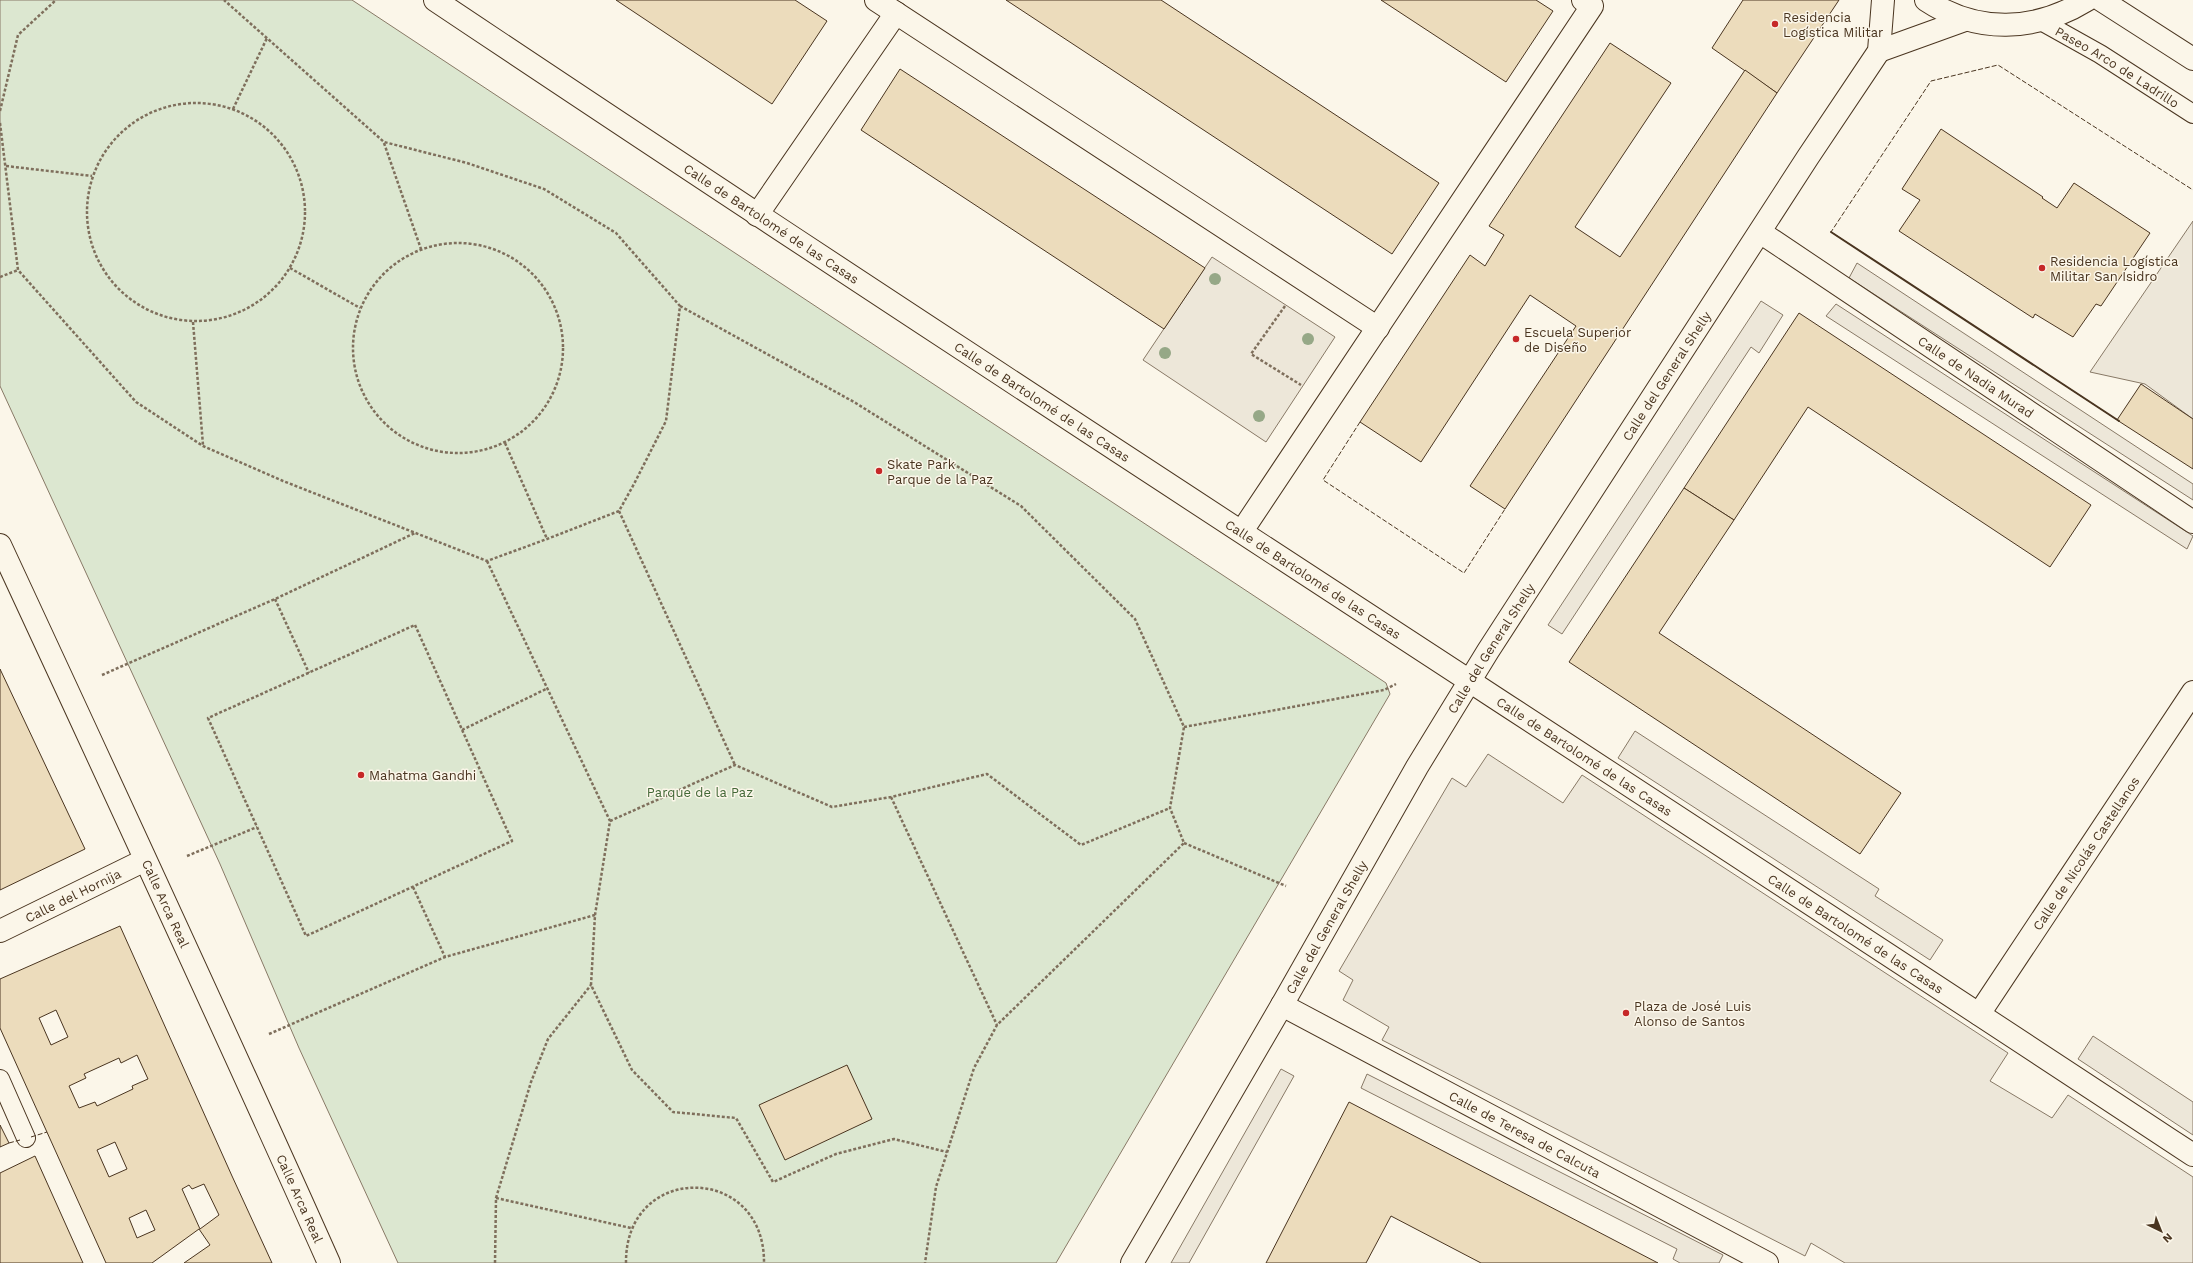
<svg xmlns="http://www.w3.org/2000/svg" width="2193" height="1263" viewBox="0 0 2193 1263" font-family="'Work Sans',sans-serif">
	<rect width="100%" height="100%" fill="#fbf6e9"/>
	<!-- green -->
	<polygon fill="#dce7d0" stroke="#887966" points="0,0 352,0 1386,683 1390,694 1056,1263 398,1263 299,1048 220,864 0,386"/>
	<!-- parking -->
	<g fill="#ede7d9" stroke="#887966">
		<polygon points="2193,221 2193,419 2145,384 2090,372"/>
		<polygon points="1212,257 1335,337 1266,442 1143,360"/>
		<polygon points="1857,263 2193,484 2193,500 1849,278"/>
		<polygon points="1761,301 1783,315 1759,353 1751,347 1562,634 1548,625"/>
		<polygon points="1836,304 2193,536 2187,549 1826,316"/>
		<polygon points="1635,731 1879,889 1875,896 1943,940 1930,960 1618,758"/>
		<polygon points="1488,754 1563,803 1582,775 2008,1053 1990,1081 2052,1118 2068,1095 2193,1177 2193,1263 1845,1263 1811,1243 1805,1256 1382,1040 1389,1027 1343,1000 1353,980 1339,971 1452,778 1466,787"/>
		<polygon points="2093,1036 2193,1102 2193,1135 2078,1059"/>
		<polygon points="1281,1069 1294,1076 1189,1263 1171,1263"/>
		<polygon points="1367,1074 1684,1235 1723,1255 1719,1263 1680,1263 1673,1259 1677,1249 1361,1088"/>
	</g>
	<!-- building -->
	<g fill="#ecdcbc" stroke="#4a3520" fill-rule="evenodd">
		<polygon points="616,0 795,0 827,21 772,104"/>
		<polygon points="1006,0 1161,0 1439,183 1392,254"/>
		<polygon points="1381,0 1536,0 1553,11 1506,82"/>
		<polygon points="1743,0 1839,0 1777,93 1712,48"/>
		<polygon points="1610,43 1671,83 1575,227 1620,257 1745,70 1777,93 1505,509 1470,486 1576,326 1530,295 1421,462 1360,422 1470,255 1485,266 1504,235 1489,226"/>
		<polygon points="900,69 1205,268 1164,329 861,130"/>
		<polygon points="1941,129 2043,197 2042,198 2057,208 2074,183 2150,233 2101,306 2096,304 2073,337 2035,314 2033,318 1899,231 1920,200 1902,189"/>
		<polygon points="1799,313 2091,505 2050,567 1808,407 1734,520 1684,488"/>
		<polygon points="2141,384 2193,419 2193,469 2117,420"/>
		<polygon points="1684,488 1734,520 1659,633 1901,793 1860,854 1569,662"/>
		<polygon points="0,669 85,849 0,890"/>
		<path d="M120,926L232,1176L272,1263H184L210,1245L199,1229L152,1263H106L0,1028V979ZM56,1010L68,1037L51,1045L39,1018ZM137,1055L148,1079L132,1086L133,1089L97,1106L95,1102L79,1108L69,1086L86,1078L84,1074L119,1058L121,1063ZM115,1142L127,1169L109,1177L97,1150ZM204,1184L219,1215L200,1229L182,1189L189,1185L192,1189ZM146,1210L155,1230L137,1238L129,1218Z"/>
		<polygon points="847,1065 872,1119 785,1160 759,1105"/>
		<polygon points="1349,1102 1445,1152 1658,1263 1481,1263 1391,1216 1366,1263 1266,1263"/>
		<polygon points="0,1125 9,1143 0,1147"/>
		<polygon points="35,1156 83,1263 0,1263 0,1173"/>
	</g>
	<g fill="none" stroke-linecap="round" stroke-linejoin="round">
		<defs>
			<g id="lane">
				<path id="s1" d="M2041,21L2100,54L2193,114"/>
				<polyline points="0,1079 26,1138"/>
			</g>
			<g id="street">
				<path id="s2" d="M435,0C1018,390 1608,769 2193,1155"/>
				<polyline points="876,0 1378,328"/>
				<polyline points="757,215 896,13"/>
				<path id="s3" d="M1760,232L2193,522"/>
				<polyline points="1242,531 1592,6 1583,0"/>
				<path id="s4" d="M0,931L145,860"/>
				<path id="s5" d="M1282,1005L1767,1263"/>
				<path id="s6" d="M1979,1014L2193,692"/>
			</g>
			<g id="secondary">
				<path d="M1926,0C1977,34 2035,32 2087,0"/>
				<polyline points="1879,51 1965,20"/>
				<path id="s7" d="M0,545C111,784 222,1023 329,1263"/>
				<path id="s8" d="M1132,1263L1282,1005L1417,767L1488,651L1808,157L1879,51L1883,0"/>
			</g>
			<polyline id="primary" points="2101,0 2193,59"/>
		</defs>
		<!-- lane casing -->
		<use href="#lane" stroke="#4a3520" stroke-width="20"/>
		<!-- street casing -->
		<use href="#street" stroke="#4a3520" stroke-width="24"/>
		<!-- secondary casing -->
		<use href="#secondary" stroke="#4a3520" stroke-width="24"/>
		<!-- primary casing -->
		<use href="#primary" stroke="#4a3520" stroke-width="24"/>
		<!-- path -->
		<g stroke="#7f6f5c" stroke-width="2.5" stroke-dasharray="3 2" stroke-linecap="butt">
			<circle cx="196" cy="212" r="109"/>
			<polyline points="233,109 267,38"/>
			<polyline points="0,111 18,35 56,0"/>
			<polyline points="0,123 18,270 136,402 203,446 283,481 487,561 547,539 619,511 634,484 666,421 680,306 616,233 544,189 467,163 384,142 224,0"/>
			<polyline points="384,143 421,249"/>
			<polyline points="6,166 92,176"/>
			<circle cx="458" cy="348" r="105"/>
			<polyline points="290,268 360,308"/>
			<polyline points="0,277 18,270"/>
			<polyline points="680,306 854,402 1021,506 1135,619 1184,727 1170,808 1184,843 997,1025 974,1068 936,1187 925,1263"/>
			<polyline points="1285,306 1251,354 1301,385"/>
			<polyline points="193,322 203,445"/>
			<polyline points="505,443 547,539"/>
			<polyline points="619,511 735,765"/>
			<polyline points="487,561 610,821 595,915 591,985 632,1070 673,1112 736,1118 773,1182 836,1154 894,1139 947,1152"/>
			<polyline points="275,599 309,673"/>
			<polygon points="415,625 512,841 306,936 208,718"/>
			<polyline points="102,675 275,599 415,533"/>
			<polyline points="1184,727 1384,690 1396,684"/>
			<polyline points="462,730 548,688"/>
			<polyline points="891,797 997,1025"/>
			<polyline points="610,821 735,765 832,807 891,797 987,774 1081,845 1170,808"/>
			<polyline points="1184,843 1286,886"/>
			<polyline points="187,856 257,827"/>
			<polyline points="413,887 445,957"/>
			<polyline points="269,1034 445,957 595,915"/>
			<polyline points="496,1198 631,1228"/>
			<polyline points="495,1263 496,1198 531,1082 548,1039 591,985"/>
			<path d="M626,1263C625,1162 765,1163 764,1263"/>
		</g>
		<!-- lane -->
		<use href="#lane" stroke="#fbf6e9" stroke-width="18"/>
		<!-- street -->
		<use href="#street" stroke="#fbf6e9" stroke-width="22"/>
		<!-- secondary -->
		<use href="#secondary" stroke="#fbf6e9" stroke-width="22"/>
		<!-- primary -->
		<use href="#primary" stroke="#fbf6e9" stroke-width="22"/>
		<!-- fence -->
		<g stroke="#4a3520" stroke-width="1" stroke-dasharray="5 2" stroke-linecap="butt">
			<polyline points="2119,421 1831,232 1931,81 1998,65 2193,190"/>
			<polyline points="1360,422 1323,480 1464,573 1505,509"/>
			<polyline points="31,1137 47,1132"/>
			<polyline points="9,1143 20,1140"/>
		</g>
		<!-- wall -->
		<polyline stroke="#4a3520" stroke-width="2" points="1831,232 2119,421"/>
	</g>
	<!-- trees -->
	<g fill="#96a887">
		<circle cx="1215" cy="279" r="6"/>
		<circle cx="1308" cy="339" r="6"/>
		<circle cx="1165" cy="353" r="6"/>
		<circle cx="1259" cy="416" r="6"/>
	</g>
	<!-- markers -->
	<g fill="#c62828" stroke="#fbf6e9" stroke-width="1.5">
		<circle cx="1775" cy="24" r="4"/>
		<circle cx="2042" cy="268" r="4"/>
		<circle cx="1516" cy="339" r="4"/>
		<circle cx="879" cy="471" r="4"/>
		<circle cx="361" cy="775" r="4"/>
		<circle cx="1626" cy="1013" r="4"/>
	</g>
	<g text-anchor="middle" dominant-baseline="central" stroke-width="3" stroke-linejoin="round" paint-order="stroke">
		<!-- poi labels -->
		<g font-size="13" fill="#4a3520" stroke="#fbf6e9" text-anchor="start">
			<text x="1783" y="17">Residencia<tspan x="1783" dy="15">Logística Militar</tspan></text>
			<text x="2050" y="261">Residencia Logística<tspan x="2050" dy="15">Militar San Isidro</tspan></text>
			<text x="1524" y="332">Escuela Superior<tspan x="1524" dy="15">de Diseño</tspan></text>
			<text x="887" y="464">Skate Park<tspan x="887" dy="15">Parque de la Paz</tspan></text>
			<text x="369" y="775">Mahatma Gandhi</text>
			<text x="1634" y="1006">Plaza de José Luis<tspan x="1634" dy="15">Alonso de Santos</tspan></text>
		</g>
		<!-- street labels -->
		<g font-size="13" fill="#4a3520" stroke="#fbf6e9">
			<text stroke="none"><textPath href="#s1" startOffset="89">Paseo Arco de Ladrillo</textPath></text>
			<text stroke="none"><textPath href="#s2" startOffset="404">Calle de Bartolomé de las Casas</textPath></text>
			<text stroke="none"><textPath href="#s8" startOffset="1036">Calle del General Shelly</textPath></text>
			<text stroke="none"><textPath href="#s3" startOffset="260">Calle de Nadia Murad</textPath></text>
			<text stroke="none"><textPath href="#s2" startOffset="728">Calle de Bartolomé de las Casas</textPath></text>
			<text stroke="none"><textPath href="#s2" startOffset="1052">Calle de Bartolomé de las Casas</textPath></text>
			<text stroke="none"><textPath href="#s8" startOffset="712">Calle del General Shelly</textPath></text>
			<text stroke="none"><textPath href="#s2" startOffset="1376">Calle de Bartolomé de las Casas</textPath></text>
			<text stroke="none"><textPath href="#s6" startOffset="193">Calle de Nicolás Castellanos</textPath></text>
			<text stroke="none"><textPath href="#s4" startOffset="81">Calle del Hornija</textPath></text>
			<text stroke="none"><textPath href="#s7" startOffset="395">Calle Arca Real</textPath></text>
			<text stroke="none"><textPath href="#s8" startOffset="388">Calle del General Shelly</textPath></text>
			<text stroke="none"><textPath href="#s2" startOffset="1700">Calle de Bartolomé de las Casas</textPath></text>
			<text stroke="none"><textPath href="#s5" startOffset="275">Calle de Teresa de Calcuta</textPath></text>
			<text stroke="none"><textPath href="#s7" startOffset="719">Calle Arca Real</textPath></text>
		</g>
		<!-- park labels -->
		<g font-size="13" fill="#436837" stroke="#fbf6e9">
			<text x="700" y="792">Parque de la Paz</text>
		</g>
	</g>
	<!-- north arrow -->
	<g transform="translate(2161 1231) rotate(137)" stroke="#fbf6e9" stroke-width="3" paint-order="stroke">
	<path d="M0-3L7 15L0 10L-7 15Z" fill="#4a3520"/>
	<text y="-6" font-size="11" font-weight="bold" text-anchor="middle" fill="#4a3520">N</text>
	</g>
</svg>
